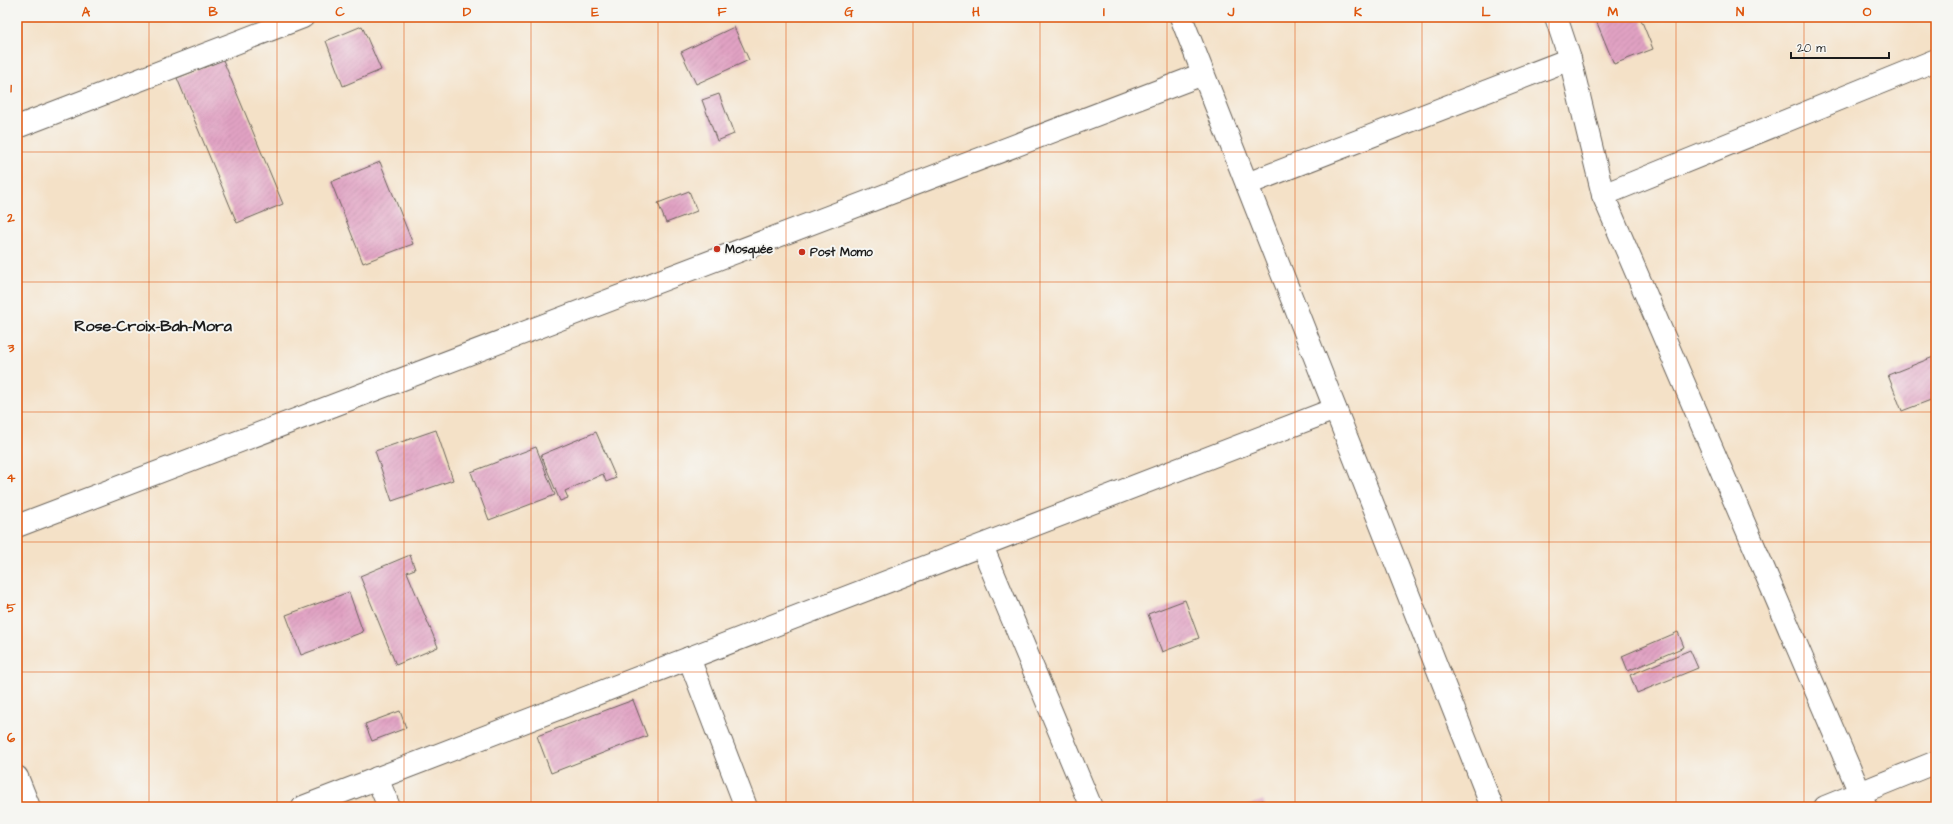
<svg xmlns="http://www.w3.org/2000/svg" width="1953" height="824" viewBox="0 0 1953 824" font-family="'Architects Daughter',sans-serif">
	<defs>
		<pattern id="building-hatch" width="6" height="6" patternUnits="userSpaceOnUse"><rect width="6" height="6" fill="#e1a2c3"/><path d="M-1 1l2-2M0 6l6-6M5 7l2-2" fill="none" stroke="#c08ba7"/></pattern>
	</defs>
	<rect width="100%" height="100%" fill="#f6f6f2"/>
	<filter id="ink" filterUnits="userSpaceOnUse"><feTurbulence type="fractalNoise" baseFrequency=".025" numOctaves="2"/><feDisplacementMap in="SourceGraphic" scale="8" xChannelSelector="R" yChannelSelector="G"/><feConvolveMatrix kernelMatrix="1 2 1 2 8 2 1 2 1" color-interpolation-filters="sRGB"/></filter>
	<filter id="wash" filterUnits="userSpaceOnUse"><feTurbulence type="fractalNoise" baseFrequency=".012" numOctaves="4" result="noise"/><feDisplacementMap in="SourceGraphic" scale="16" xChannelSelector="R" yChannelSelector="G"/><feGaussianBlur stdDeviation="0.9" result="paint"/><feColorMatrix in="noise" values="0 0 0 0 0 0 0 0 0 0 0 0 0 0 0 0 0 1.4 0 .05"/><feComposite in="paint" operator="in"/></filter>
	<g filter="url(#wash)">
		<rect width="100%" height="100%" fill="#f4e1c7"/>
		<g id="blocks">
			<!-- building -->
			<g fill="url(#building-hatch)">
				<polygon points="1598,17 1640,17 1653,49 1614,64 1595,18"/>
				<polygon points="362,26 381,70 343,86 326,41"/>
				<polygon points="734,27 749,60 696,84 681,52"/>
				<polygon points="223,60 283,204 237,223 177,78"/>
				<polygon points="719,94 734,134 717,141 702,100"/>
				<polygon points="380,162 413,244 363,263 331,182"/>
				<polygon points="689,191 697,211 666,223 658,203"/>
				<polygon points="1936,356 1936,398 1902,411 1888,375"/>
				<polygon points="436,430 453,480 392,501 375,451"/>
				<polygon points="596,432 616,478 606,482 603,474 565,491 568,498 560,501 541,455"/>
				<polygon points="536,447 555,495 489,520 471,472"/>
				<polygon points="410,555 415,569 407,572 438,647 396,665 360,576"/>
				<polygon points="349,592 363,632 301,655 286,615"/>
				<polygon points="1185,600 1199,638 1162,652 1148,614"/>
				<polygon points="1678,632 1684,647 1628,671 1622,656"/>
				<polygon points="1690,650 1698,668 1637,693 1630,675"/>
				<polygon points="633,700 647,736 551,773 537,736"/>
				<polygon points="400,711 406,728 372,741 365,724"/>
				<polygon points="1263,800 1266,807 1244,807"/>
			</g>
		</g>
	</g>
	<g filter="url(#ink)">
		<use href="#blocks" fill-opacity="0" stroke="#686158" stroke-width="1"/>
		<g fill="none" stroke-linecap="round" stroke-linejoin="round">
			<defs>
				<g id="minor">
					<polyline points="1181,17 1492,807"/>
					<polyline points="1556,17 1570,59 1603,195 1866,807"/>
					<polyline points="17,127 303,17"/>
					<polyline points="1247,184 1570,59"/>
					<polyline points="1603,195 1936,60"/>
					<polyline points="17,526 1203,74"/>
					<polyline points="982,546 1091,807"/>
					<polyline points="689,658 746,807"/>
					<polyline points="17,777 29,807"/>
					<polyline points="377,778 389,807"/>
					<polyline points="303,807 1335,409"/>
					<polyline points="1825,807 1936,762"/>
				</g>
			</defs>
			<!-- minor casing -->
			<use href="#minor" stroke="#686158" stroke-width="24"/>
			<!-- minor -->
			<use href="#minor" stroke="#fff" stroke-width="22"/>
		</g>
	</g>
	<!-- grid -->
	<path fill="none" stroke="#de560d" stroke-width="1" stroke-opacity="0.55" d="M149,17V807M277,17V807M404,17V807M531,17V807M658,17V807M786,17V807M913,17V807M1040,17V807M1167,17V807M1295,17V807M1422,17V807M1549,17V807M1676,17V807M1804,17V807M17,152H1936M17,282H1936M17,412H1936M17,542H1936M17,672H1936"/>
	<!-- markers -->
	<g fill="#c8321e" stroke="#f6f6f2" stroke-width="1.5">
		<circle cx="717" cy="249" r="4"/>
		<circle cx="802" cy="252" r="4"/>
	</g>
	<g text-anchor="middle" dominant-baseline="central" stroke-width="4" stroke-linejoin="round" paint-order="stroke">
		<!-- poi labels -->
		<g font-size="12" font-weight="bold" fill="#1c1c1c" stroke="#f6f6f2" text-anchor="start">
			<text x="725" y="249">Mosquée</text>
			<text x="810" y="252">Post Momo</text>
		</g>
		<!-- district labels -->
		<g font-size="16" font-weight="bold" fill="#1c1c1c" stroke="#f6f6f2">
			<text x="153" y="326">Rose-Croix-Bah-Mora</text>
		</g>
	</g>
	<!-- margin -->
	<rect width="1953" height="824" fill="none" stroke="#f6f6f2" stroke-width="44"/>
	<!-- scale -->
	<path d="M1791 52v6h98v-6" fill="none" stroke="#1c1c1c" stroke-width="2"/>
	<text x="1797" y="52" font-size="12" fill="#1c1c1c" stroke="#f6f6f2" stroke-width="3" paint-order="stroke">20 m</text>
	<rect x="22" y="22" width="1909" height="780" fill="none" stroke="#de560d" stroke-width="1.5"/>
	<g font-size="13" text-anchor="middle" font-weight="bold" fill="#de560d">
		<text x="86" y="16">A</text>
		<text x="213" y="16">B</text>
		<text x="340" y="16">C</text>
		<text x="467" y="16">D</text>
		<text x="595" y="16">E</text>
		<text x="722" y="16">F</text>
		<text x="849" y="16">G</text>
		<text x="976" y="16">H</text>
		<text x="1104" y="16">I</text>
		<text x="1231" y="16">J</text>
		<text x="1358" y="16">K</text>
		<text x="1486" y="16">L</text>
		<text x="1613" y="16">M</text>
		<text x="1740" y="16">N</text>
		<text x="1867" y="16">O</text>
		<text x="11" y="92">1</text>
		<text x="11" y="222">2</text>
		<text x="11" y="352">3</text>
		<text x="11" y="482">4</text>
		<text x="11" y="612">5</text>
		<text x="11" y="742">6</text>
	</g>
</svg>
